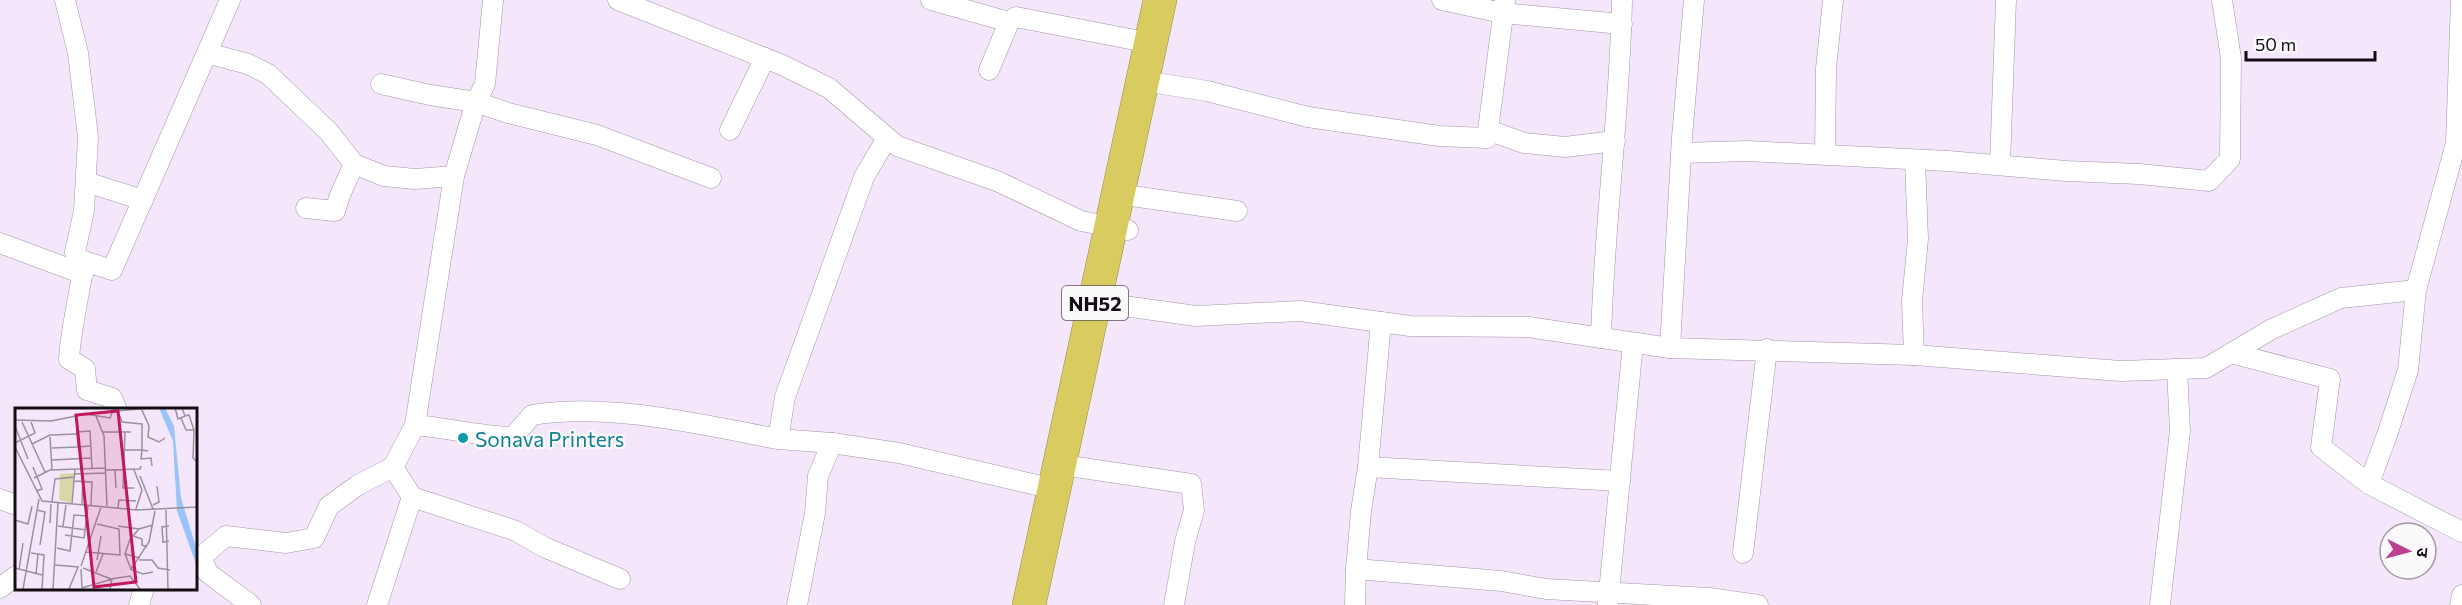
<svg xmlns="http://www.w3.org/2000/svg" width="2462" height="605" viewBox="0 0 2462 605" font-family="Commissioner,'Noto Sans Devanagari',sans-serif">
	<rect width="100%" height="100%" fill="#f5e7fb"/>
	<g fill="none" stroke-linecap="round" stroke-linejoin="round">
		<defs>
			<g id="street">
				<polyline points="65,0 78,53 88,137 84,211 75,252 83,274"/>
				<path d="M493,0L485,84L476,102L454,176L415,425C448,428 480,436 513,437L532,415C608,402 703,425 778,439L785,397L864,177L887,138"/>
				<polyline points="618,0 780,64 829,88 897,146 997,181 1081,221 1128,230"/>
				<polyline points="931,0 1009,22 1016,17 1151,43"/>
				<polyline points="1442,0 1502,13 1622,24"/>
				<polyline points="2461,0 2456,143 2416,290 2408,370 2387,435 2369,484 2462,532"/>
				<polyline points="207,53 248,64 268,74 329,132 354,164 384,176 415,179 454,176"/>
				<polyline points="989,70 1009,22"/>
				<polyline points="1143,81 1207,91 1308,117 1439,136 1487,138 1505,0"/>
				<polyline points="381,84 430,95 476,102 508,113 597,135 711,178"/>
				<polyline points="730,130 765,58"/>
				<polyline points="1488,130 1524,143 1565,147 1615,141"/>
				<polyline points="1681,153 1747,151 1948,161 2066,171 2139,174 2209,181 2230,159 2231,58 2222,0"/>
				<polyline points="1825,155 1826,69 1833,0"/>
				<polyline points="2000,164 2006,0"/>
				<polyline points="86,182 143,200"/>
				<polyline points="1118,194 1237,211"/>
				<polyline points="306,208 335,211 340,195 354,164"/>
				<polyline points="0,243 83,274"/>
				<polyline points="1095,302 1196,316 1300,311 1410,326 1528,327 1670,348 1914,355 2121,371 2206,368 2272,329 2341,298 2416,290"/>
				<path d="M1601,338C1604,225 1620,113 1622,0"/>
				<polyline points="1670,348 1682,137 1694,0"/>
				<polyline points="2231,353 2330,379 2321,447 2369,484"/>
				<polyline points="1914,355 1912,301 1918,239 1915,160"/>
				<path d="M117,410L112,398L87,390L85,369L69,359C71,326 80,294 84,261L112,270L230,0"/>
				<polyline points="778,439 832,443 899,453 1054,489"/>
				<polyline points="393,467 415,425"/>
				<polyline points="1076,467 1191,484 1194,510 1185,542 1174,605"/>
				<polyline points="1368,467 1620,481"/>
				<polyline points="0,499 16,505"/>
				<polyline points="1743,553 1767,349"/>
				<polyline points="1356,569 1361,511 1368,467 1381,322"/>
				<polyline points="0,588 16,576"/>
				<polyline points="1608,603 1633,343"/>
				<polyline points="139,605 144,588"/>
				<polyline points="251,605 208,573 201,557 226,536 286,543 314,538 329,506 358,485 393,467 412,497"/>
				<polyline points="377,605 412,497 516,531 544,547 620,579"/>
				<polyline points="797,605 815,513 818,476 832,443"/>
				<polyline points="1355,605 1356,569 1501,581 1546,589 1709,598 1758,605"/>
				<polyline points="2160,605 2180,431 2177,369"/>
				<polyline points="2460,605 2462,595"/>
			</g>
			<polyline id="highway" points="1029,605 1160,0"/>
		</defs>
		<!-- street casing -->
		<use href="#street" stroke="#a295a7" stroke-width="21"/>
		<!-- highway casing -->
		<use href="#highway" stroke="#938a46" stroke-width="34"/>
		<!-- street -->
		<use href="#street" stroke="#fff" stroke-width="20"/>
		<!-- highway -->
		<use href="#highway" stroke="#d8cc61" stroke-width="33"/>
	</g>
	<!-- markers -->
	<circle fill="#0f9aa8" stroke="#fcf9fd" stroke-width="2" cx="463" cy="438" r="6"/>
	<g text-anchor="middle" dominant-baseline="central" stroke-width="4.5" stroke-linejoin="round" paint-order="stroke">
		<!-- shield labels -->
		<rect fill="#fcf9fd" stroke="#59545a" stroke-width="1.5" x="1062" y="286" width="66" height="34" rx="4.5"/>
		<g font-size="20" font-weight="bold" fill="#130e14">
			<text x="1095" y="303">NH52</text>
		</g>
		<!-- culture labels -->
		<g font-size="21" fill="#0d838f" stroke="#fcf9fd" text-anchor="start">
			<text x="475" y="438">Sonava Printers</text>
		</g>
	</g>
	<!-- overview -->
	<g transform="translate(15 408)">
		<rect width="182" height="182" fill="#f5e7fb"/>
		<path d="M59,65L56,95L44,92L45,66Z" fill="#d6d9a7"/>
		<path d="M144,0H150L159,18L166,90L181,139V156L162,103L158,33Z" fill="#9ac4f7"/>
		<path fill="none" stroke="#9b909f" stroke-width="1.5" d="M126,0L134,18L133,29L144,34L150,30M160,0L163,11L170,8L167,0M102,3L135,0M103,3L107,14L127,16V42L133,43M81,8L89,28L92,98M170,8L174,7L179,22M166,10L171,22H179L178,50L182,54M0,12L36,13L71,6L95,10L99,0M7,14L30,64M0,18L13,51M88,24H116M110,24L108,80H119M35,29L37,62M0,35L20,25L16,14M17,36L35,27L63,26M75,38L63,39L62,24L75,23L77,60M0,39L27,93L122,102L182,99M37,40L63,39M110,42H127L126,51L136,50L137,58M37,52L76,50M18,59L27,81L21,83M91,62L125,61L126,58M100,62L101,80M119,62L127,82L121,101M60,66L91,65M125,68L138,101M19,70L35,62L91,60M59,73L77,74L76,97M37,93L40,71L59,69M57,95L60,61M67,96L68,66M138,97L144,94L142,78M103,100L104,92L121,93M22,102L30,104L25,137M151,102L153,181M0,112L13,116L17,98M35,115L36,96M43,118L71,122M48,118L51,97M103,118L124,121M154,118L147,119L148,134L154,133M50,127L69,130L73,98M115,131L110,146L125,150M132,139L127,137V131L118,128L124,121L138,117M42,140L55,143L59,107L72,108M71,144L105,147L104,121L82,116M16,145L29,147L27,181M110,146L116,161L134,134L140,103M82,152L86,128M124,152H137L143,160L155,162M40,157L64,159M66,158L86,99M0,160L27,167M68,160L96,171L115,168L125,181M66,161L67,180M115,161L128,166L138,164M4,162L8,135M81,164L88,146M21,166L23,146M67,180L97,171L95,181M8,181L24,91M38,181L43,95M54,181L63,159"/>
		<path fill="#c2185b" fill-opacity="0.15" stroke="#c2185b" stroke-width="3" d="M103,3L121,174L79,179L61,7Z"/>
		<rect width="182" height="182" fill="none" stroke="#130e14" stroke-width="3"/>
	</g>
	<!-- north arrow -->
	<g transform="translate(2408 551) rotate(96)"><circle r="28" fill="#fcf9fd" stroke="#9f9ba0" stroke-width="1.5"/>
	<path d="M0-4.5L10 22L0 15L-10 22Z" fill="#bb4092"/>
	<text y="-9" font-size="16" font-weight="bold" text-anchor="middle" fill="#130e14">उ</text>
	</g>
	<!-- scale -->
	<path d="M2246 51v9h129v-9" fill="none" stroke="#130e14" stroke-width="3"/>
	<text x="2255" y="51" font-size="18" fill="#130e14" stroke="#fcf9fd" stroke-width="4.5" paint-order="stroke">50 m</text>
</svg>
